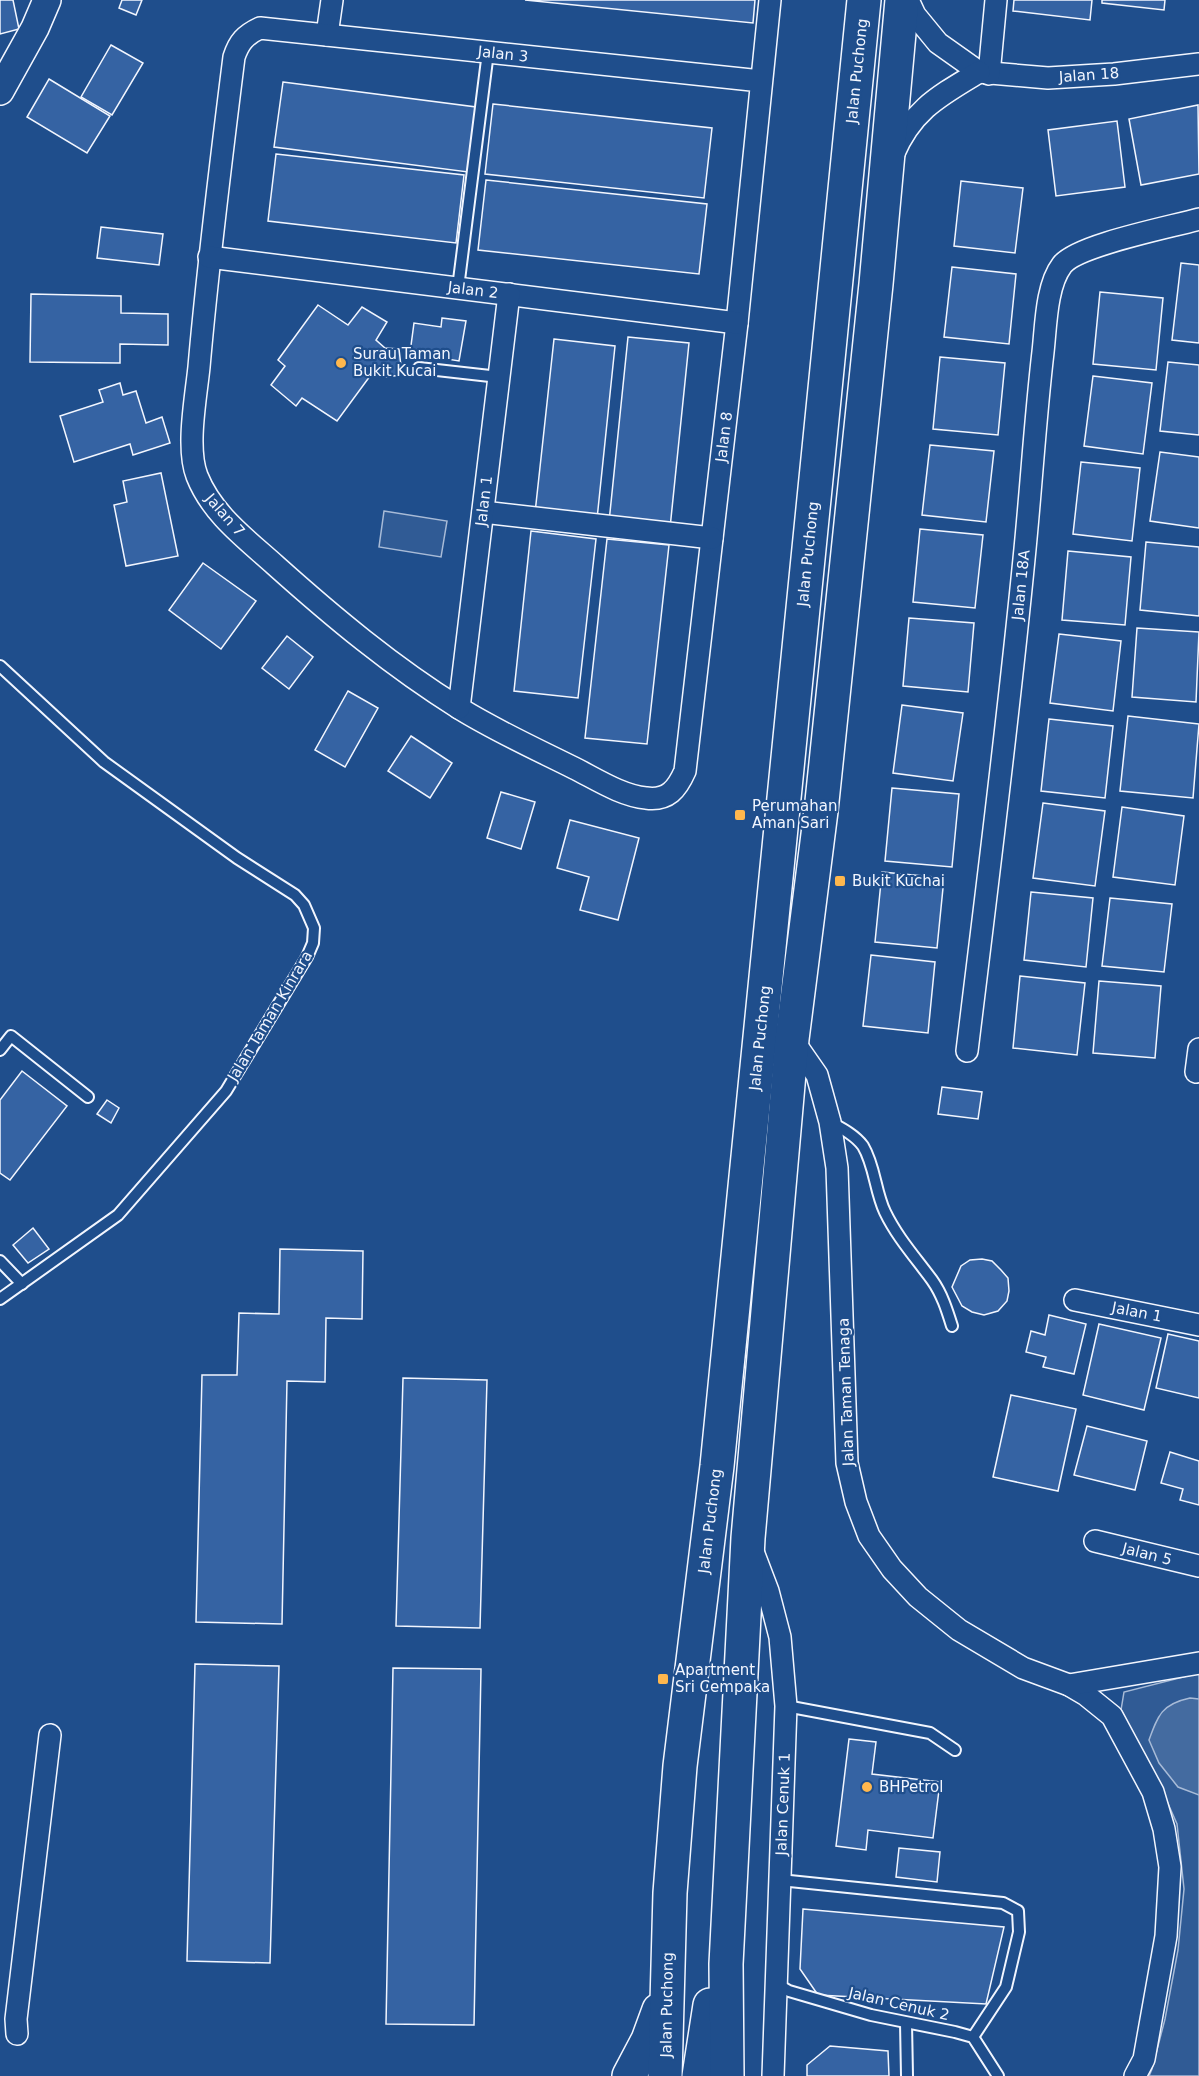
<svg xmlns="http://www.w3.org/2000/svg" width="1199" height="2076" viewBox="0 0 1199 2076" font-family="'DejaVu Sans',sans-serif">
	<rect width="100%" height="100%" fill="#1f4e8c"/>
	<!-- green -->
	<g fill="#305b95" stroke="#a8bbd7" stroke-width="1.5">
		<polygon points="384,511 447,521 441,557 379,547"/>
		<polygon points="1199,1673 1199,2076 1149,2076 1152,2069 1165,2019 1178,1950 1184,1889 1177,1824 1154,1772 1121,1710 1124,1692"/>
	</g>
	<!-- water -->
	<path fill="#446ba0" stroke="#a8bbd7" stroke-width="1.5" d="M1190,1698L1199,1699V1795L1178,1787L1159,1763L1149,1740C1158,1715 1162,1704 1190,1698Z"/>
	<!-- building -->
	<g fill="#3563a3" stroke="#f2f6ff" stroke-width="1.5">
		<polygon points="0,0 13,0 19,29 0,34"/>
		<polygon points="122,0 142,0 136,15 119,8"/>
		<polygon points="525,0 755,0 753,23"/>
		<polygon points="1014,0 1092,0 1090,20 1013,11"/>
		<polygon points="1102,0 1165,0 1164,10 1102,3"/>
		<polygon points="111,45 143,63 112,115 81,97"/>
		<polygon points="49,79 110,116 87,153 27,117"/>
		<polygon points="283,82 476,107 468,172 274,147"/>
		<polygon points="493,104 712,128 704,198 485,174"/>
		<polygon points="1198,105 1199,174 1141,185 1129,119"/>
		<polygon points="1117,121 1125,187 1056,196 1048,130"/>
		<polygon points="276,154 464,175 456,243 268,221"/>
		<polygon points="486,180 707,204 699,274 478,250"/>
		<polygon points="961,181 1023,188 1015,253 954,246"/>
		<polygon points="101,227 163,234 159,265 97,258"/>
		<polygon points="1181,263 1199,265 1199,343 1172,340"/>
		<polygon points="952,267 1016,274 1009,344 944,337"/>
		<polygon points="1100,292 1163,298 1156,370 1093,364"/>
		<polygon points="31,294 121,296 121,313 168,314 168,345 120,344 120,363 30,362"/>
		<polygon points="318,305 348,325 362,307 387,322 376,340 385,348 399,349 402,375 384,377 373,372 337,421 302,398 296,406 271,385 285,366 278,360"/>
		<polygon points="442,318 466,321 459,361 410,353 414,323 441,327"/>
		<polygon points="628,337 689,343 670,528 609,522"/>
		<polygon points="554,339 615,346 597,519 535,513"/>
		<polygon points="940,357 1005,363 998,435 933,429"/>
		<polygon points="1168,362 1199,365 1199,435 1160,431"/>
		<polygon points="1093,376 1152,383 1143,454 1084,446"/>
		<polygon points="120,383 123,395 136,391 146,423 162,417 170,443 133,455 130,444 74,462 60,416 103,402 99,390"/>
		<polygon points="930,445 994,451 986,522 922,515"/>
		<polygon points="1160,452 1199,457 1199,528 1150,521"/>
		<polygon points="1081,462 1140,468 1132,541 1073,534"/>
		<polygon points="161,473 178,556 126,566 114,505 127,502 123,481"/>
		<polygon points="920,529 983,535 975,608 913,602"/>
		<polygon points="531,531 596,539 578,698 514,691"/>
		<polygon points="607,539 669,545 647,744 585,738"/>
		<polygon points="1146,542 1199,547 1199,616 1140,610"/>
		<polygon points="1068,551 1131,557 1125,625 1062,620"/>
		<polygon points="203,563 256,601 221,649 169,610"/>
		<polygon points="909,618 974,623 968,692 903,686"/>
		<polygon points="1137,628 1199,632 1196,702 1132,697"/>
		<polygon points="1059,634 1121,641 1113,711 1050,703"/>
		<polygon points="287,636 313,657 289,689 262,668"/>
		<polygon points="348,691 378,708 345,767 315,750"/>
		<polygon points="902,705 963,713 953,781 893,773"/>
		<polygon points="1128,716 1199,724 1193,798 1120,791"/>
		<polygon points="1049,719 1113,726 1105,798 1041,791"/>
		<polygon points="411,736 452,763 430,798 388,771"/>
		<polygon points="892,788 959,794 952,867 885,861"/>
		<polygon points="501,792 535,802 521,849 487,838"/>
		<polygon points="1043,803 1105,811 1095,886 1033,878"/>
		<polygon points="1122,807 1184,816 1175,885 1113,877"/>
		<polygon points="570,820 639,838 618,920 580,910 589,877 557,868"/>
		<polygon points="882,872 944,878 937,948 875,942"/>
		<polygon points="1031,892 1093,898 1086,967 1024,960"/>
		<polygon points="1110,898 1172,904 1164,972 1102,966"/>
		<polygon points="871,955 935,962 928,1033 863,1026"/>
		<polygon points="1020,976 1085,983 1077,1055 1013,1048"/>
		<polygon points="1099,981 1161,986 1155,1058 1093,1053"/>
		<polygon points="22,1071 67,1106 10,1180 0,1173 0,1100"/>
		<polygon points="942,1087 982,1092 978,1119 938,1114"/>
		<polygon points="107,1100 119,1108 111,1123 97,1114"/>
		<polygon points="33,1228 49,1249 28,1263 13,1245"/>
		<polygon points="280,1249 363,1251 362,1319 326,1318 325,1382 287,1381 282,1624 196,1622 202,1375 237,1375 239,1313 279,1314"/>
		<polygon points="982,1259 992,1261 1001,1270 1008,1278 1009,1291 1007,1301 998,1311 984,1315 972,1312 962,1306 952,1287 961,1266 970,1260"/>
		<polygon points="1049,1315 1086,1324 1074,1374 1043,1367 1046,1357 1026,1352 1031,1331 1045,1335"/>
		<polygon points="1099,1324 1161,1338 1144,1410 1083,1395"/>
		<polygon points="1168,1334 1199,1341 1199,1398 1156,1388"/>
		<polygon points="403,1378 487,1380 480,1628 396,1626"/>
		<polygon points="1011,1395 1076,1409 1058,1491 993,1477"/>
		<polygon points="1087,1426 1147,1441 1135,1490 1074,1475"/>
		<polygon points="1170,1452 1199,1461 1199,1505 1180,1500 1183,1489 1161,1483"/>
		<polygon points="195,1664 279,1666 270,1963 187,1961"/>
		<polygon points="393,1668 481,1669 474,2025 386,2024"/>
		<polygon points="849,1739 876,1742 872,1774 940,1782 933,1838 868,1830 866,1850 836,1846"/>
		<polygon points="899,1848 940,1852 937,1882 896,1877"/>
		<polygon points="803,1909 1004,1927 986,2004 818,1995 800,1969"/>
		<polygon points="830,2046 888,2051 889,2076 807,2076 807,2065"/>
	</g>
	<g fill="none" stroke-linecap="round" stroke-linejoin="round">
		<defs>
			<g id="service">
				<polyline points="458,288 488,52"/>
				<polyline points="419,368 499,377"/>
				<polyline points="0,666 104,762 237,858 295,895 304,905 314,928 313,943 307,957 226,1091 118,1215 0,1299"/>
				<polyline points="0,1050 11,1036 88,1097"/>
				<path d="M830,1122C841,1128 855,1135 863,1146C875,1166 875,1191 885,1212C897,1237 915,1257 932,1280C942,1294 947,1310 952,1326"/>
				<polyline points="0,1261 22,1284"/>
				<polyline points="786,1706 930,1733 955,1750"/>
				<polyline points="780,1880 1003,1903 1018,1911 1019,1932 1006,1987 973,2037"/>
				<polyline points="775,1983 789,1991 871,2015 955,2032 973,2037 998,2076"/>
				<polyline points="906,2023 907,2076"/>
			</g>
			<g id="minor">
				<polyline points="908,0 915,15 938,43 979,72 1048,78 1114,74 1199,64"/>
				<polyline points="327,35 332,0"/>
				<polyline points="989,74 996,0"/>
				<path d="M761,81L260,28C245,35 239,42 234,57C221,160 208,263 199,367C196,397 186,448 197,476C212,514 245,538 275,565C333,617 393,667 459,708C496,731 536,749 574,768C596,779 622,796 646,798C668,801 677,789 685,771L737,323L770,0"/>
				<path d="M893,155C912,110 939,96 979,72"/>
				<polyline points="209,257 737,323"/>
				<polyline points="483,512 712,538"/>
				<polyline points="459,708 509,294"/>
				<polyline points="792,1039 817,1075 830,1122 837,1168 847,1463 856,1502 869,1536 892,1569 918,1597 959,1630 1023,1668 1069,1685 1086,1695 1112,1716 1153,1792 1164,1829 1170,1867 1166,1936 1144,2059 1135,2076"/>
				<path d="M967,1051C987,887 1008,723 1024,559C1031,490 1035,421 1043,352C1046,326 1046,286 1062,265C1077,245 1171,227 1199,219"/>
				<polyline points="1196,1072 1199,1049"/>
				<polyline points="1075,1300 1199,1325"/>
				<polyline points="1095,1541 1199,1566"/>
				<polyline points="752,1549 768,1591 780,1637 786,1706 773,2076"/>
				<polyline points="1069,1685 1199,1663"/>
				<polyline points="17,2034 16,2019 50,1735"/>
			</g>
			<polyline id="tertiary" points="0,91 35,28 47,0"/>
			<g id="primary">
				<polyline points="629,2076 648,2040 659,2010"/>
				<polyline points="665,2076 670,1893 680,1766 717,1466 864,0"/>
				<polyline points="699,2076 710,2005"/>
				<polyline points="727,2076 726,1964 748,1538 792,1039 821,811 876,284 902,0"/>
			</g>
		</defs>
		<!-- service casing -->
		<use href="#service" stroke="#f2f6ff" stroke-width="14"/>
		<!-- minor casing -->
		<use href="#minor" stroke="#f2f6ff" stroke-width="24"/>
		<!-- tertiary casing -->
		<use href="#tertiary" stroke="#f2f6ff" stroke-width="30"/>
		<!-- primary casing -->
		<use href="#primary" stroke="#f2f6ff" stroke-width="36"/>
		<!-- service -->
		<use href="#service" stroke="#1f4e8c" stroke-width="10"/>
		<!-- minor -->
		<use href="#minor" stroke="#1f4e8c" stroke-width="21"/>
		<!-- tertiary -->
		<use href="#tertiary" stroke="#1f4e8c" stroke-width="27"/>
		<!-- primary -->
		<use href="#primary" stroke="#1f4e8c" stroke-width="33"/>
	</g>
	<!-- markers -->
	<g fill="#ffb74d" stroke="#1f4e8c" stroke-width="2">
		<circle cx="341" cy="363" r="6"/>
		<rect x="734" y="809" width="12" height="12" rx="3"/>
		<rect x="834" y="875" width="12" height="12" rx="3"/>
		<rect x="657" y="1673" width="12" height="12" rx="3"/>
		<circle cx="867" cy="1787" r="6"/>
	</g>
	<g text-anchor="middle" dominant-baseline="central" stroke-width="4.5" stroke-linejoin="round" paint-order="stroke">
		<!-- street labels -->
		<g font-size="15" fill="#f2f6ff" stroke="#1f4e8c">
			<text transform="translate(503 54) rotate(6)">Jalan 3</text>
			<text transform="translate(857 71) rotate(-84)">Jalan Puchong</text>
			<text transform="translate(1089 75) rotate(-4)">Jalan 18</text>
			<text transform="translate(473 290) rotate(7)">Jalan 2</text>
			<text transform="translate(724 437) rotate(-83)">Jalan 8</text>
			<text transform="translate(484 501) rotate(-83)">Jalan 1</text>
			<text transform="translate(225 515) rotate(49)">Jalan 7</text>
			<text transform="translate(808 554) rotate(-84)">Jalan Puchong</text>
			<text transform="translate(1021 585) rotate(-84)">Jalan 18A</text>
			<text transform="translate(270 1016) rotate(-59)">Jalan Taman Kinrara</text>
			<text transform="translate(760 1038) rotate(-84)">Jalan Puchong</text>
			<text transform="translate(1137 1312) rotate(11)">Jalan 1</text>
			<text transform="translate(846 1392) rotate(-92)">Jalan Taman Tenaga</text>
			<text transform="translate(710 1521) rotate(-83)">Jalan Puchong</text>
			<text transform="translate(1147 1554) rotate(14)">Jalan 5</text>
			<text transform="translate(783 1804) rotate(-88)">Jalan Cenuk 1</text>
			<text transform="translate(899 2004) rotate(13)">Jalan Cenuk 2</text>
			<text transform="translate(667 2005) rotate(-89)">Jalan Puchong</text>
		</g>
		<!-- poi labels -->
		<g font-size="15" fill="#f2f6ff" stroke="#1f4e8c" text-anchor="start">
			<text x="353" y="354">Surau Taman<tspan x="353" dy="17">Bukit Kucai</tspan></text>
			<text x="752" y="806">Perumahan<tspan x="752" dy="17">Aman Sari</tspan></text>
			<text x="852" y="881">Bukit Kuchai</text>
			<text x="675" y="1670">Apartment<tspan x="675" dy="17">Sri Cempaka</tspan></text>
			<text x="879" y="1787">BHPetrol</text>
		</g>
	</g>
</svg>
